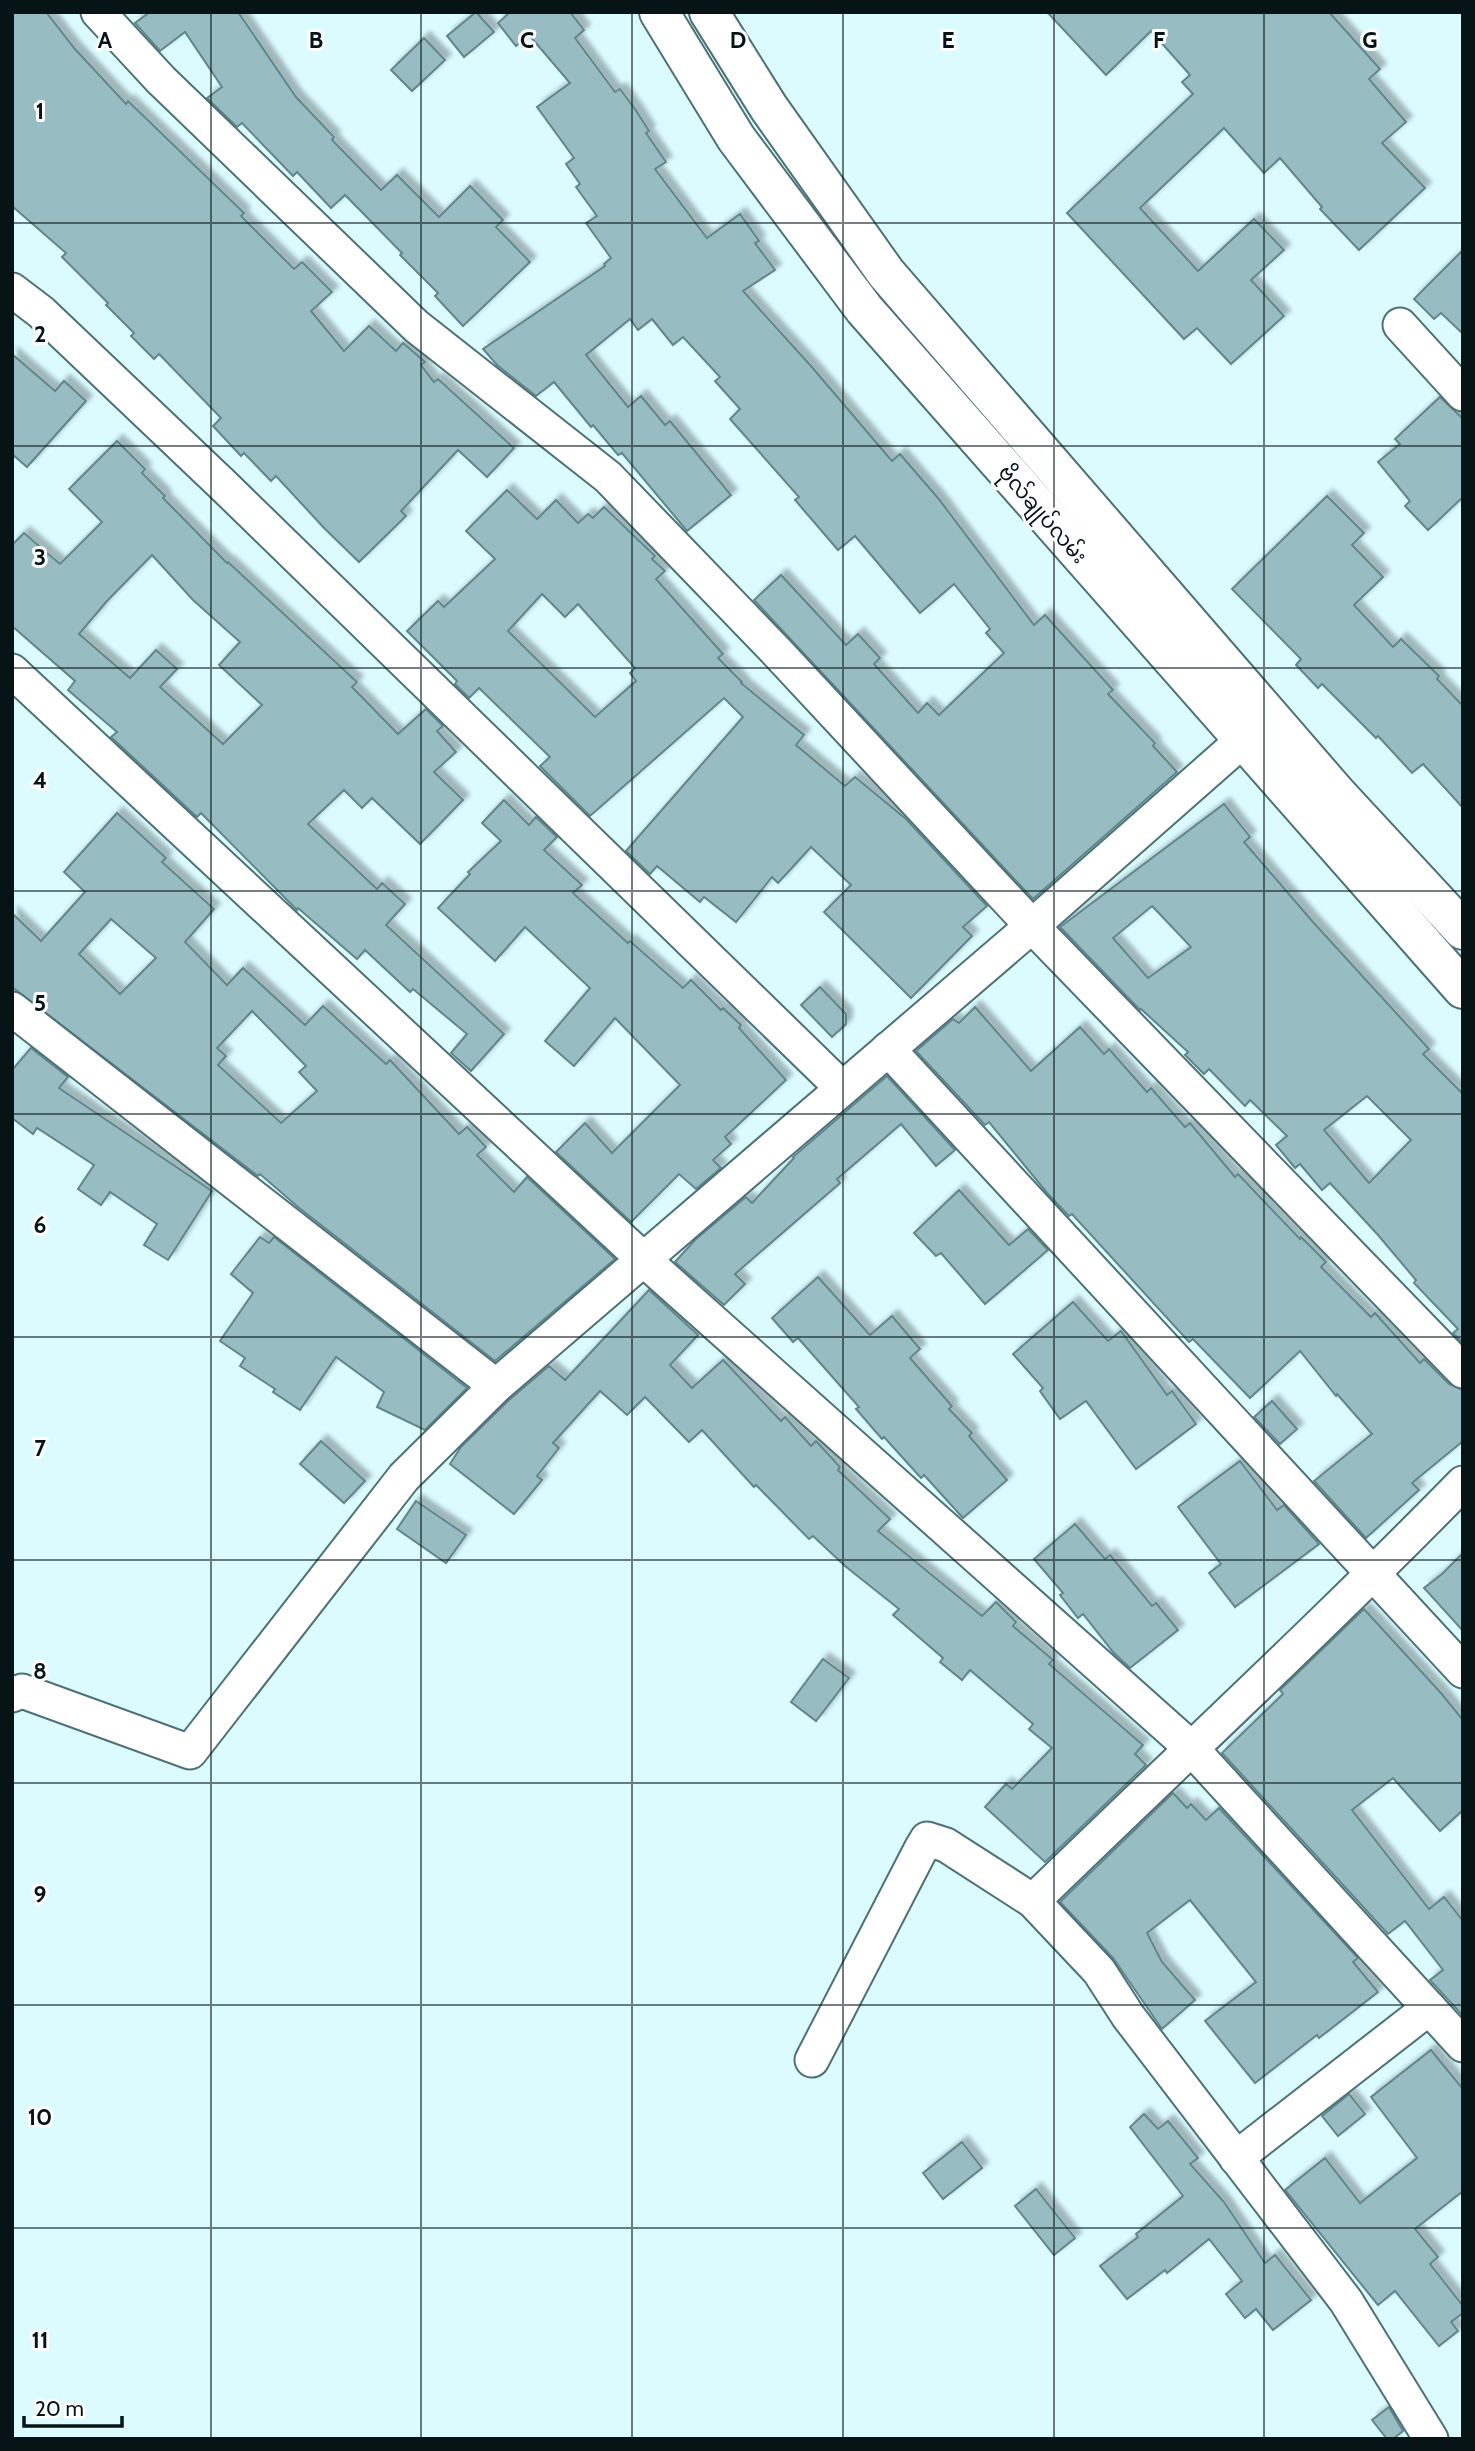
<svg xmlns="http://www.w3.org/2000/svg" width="1475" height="2451" viewBox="0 0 1475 2451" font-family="Cabin,'Noto Sans Myanmar',sans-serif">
	<defs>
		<filter id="shadow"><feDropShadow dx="6" dy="-6" stdDeviation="2" flood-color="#0004"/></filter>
	</defs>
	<rect width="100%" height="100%" fill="#dbfbff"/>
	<!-- building -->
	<g fill="#97bdc3" stroke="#61868b" stroke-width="2" fill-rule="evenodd" filter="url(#shadow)">
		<polygon points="12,12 46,12 75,49 126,104 128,101 244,213 241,216 294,269 302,262 332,292 311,311 344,351 369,326 396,351 403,343 425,362 421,365 434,382 438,379 514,448 487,477 458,450 401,511 406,516 359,562 324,528 276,476 271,481 244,453 241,456 213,426 221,418 159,354 154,359 131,336 134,333 106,305 108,303 62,257 66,253 12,206"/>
		<polygon points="150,12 238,12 296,97 334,137 332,140 381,190 397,175 439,217 470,186 503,220 496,227 530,262 463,326 435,296 438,293 400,255 402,253 345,195 331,208 297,172 293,176 242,123 237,127 207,98 222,87 185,32 160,51 135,23"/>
		<polygon points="476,12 494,32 464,57 447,36"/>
		<polygon points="510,12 570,12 584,30 575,38 615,92 620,89 635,109 649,131 646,133 666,162 655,169 707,238 740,214 759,241 755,243 775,270 743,291 811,366 892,461 900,454 938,498 1034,625 1045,615 1113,690 1108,694 1155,743 1153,746 1177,772 1033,899 754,600 781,575 846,645 858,634 880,658 874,664 918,713 927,703 939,715 1004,653 986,633 990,629 954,584 920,613 855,536 838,550 795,500 799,497 730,419 740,409 715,381 720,377 683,337 673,345 652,319 638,330 630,319 586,355 628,407 641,396 665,425 670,421 731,495 687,531 622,453 618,455 593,425 591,427 554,382 536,396 497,365 483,349 605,266 604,264 611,258 586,223 597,216 576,187 580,184 566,164 574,158 537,107 570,83 529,35 516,46 498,23"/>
		<polygon points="1047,12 1329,12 1380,69 1369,79 1406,122 1382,143 1425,188 1359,250 1320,209 1322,207 1280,158 1264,173 1224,128 1140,208 1198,271 1254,219 1284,250 1251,280 1284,316 1231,364 1197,328 1184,339 1067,213 1193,94 1182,82 1190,75 1151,31 1106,75"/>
		<polygon points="424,38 445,60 412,91 391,70"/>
		<polygon points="1463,250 1463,334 1441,313 1434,319 1414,299"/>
		<polygon points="12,354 55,391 64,381 86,401 27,467 12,454"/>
		<polygon points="1440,397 1463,419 1463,497 1428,530 1405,506 1410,501 1378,462 1400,444 1395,439"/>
		<path d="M117,441L145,469L142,473L165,496L163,498L227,563L228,562L357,682L352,687L398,734L426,709L443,726L437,731L456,752L434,772L463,800L420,844L372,798L362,808L344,790L308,824L377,889L382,883L405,904L386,925L504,1034L471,1071L451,1053L467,1034L413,989L410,992L365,950L357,959L298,908L297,910L201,813L197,817L111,737L117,732L68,690L75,681L12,626V545L24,533L60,564L102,522L69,489ZM152,555L193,600L240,642L219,665L262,705L223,744L160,687L177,669L156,650L130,678L79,634L107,601Z"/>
		<path d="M507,490L537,519L556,500L578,523L588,514L593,518L604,507L655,556L652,559L665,571L656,579L723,654L718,658L742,682L741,683L804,735L796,745L845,786L855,777L906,819L987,906L963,927L972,936L911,998L824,912L851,885L811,847L778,883L772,877L736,922L704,897L700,902L657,866L650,874L626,851L743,717L724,698L590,816L540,766L550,757L479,688L469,698L455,684L457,681L407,631L438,601L444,607L495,559L466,531ZM542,594L565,617L578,604L635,668L630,673L636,681L595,717L508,631Z"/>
		<polygon points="1327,496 1364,533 1352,545 1383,577 1354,605 1393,647 1401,639 1439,676 1437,679 1463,706 1463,808 1423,764 1412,773 1378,736 1376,738 1322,684 1318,688 1296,665 1301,659 1232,589"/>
		<polygon points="504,800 529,825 536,817 557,837 544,850 582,885 573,893 628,943 630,941 683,988 691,980 721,1010 723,1008 741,1025 739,1028 786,1080 725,1137 731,1144 713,1160 721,1168 696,1189 679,1174 631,1222 556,1152 585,1123 612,1153 680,1085 615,1018 574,1066 545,1041 590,988 525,927 495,961 438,908 470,874 468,872 501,841 482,823"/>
		<path d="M1224,804L1250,837L1244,842L1313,922L1429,1049L1423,1054L1463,1094V1343L1453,1333L1458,1329L1414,1283L1416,1280L1378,1235L1330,1183L1322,1190L1300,1164L1295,1168L1276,1145L1287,1136L1250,1100L1245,1106L1209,1069L1204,1074L1185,1055L1188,1052L1141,1009L1140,1010L1060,927ZM1152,906L1191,947L1148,978L1113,938ZM1367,1096L1411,1140L1369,1183L1324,1130Z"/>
		<path d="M117,813L166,858L162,862L214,909L185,942L227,985L243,968L305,1025L323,1006L386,1064L390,1060L459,1134L467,1127L486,1147L477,1155L514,1192L527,1177L615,1259L495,1361L298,1207L260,1174L258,1176L12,987V913L41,941L85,892L64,872ZM111,919L156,958L120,994L79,954ZM252,1011L306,1066L299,1072L317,1091L281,1123L218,1065L226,1056L217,1048Z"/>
		<polygon points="820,987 846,1014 846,1024 832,1037 801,1005"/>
		<polygon points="975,1007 1031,1071 1080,1027 1104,1054 1109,1049 1147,1092 1151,1088 1185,1127 1190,1123 1235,1177 1238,1174 1300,1239 1301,1237 1326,1262 1321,1267 1371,1317 1375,1313 1420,1363 1424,1359 1449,1384 1463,1390 1463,1441 1412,1483 1419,1490 1366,1538 1314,1481 1372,1434 1337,1394 1336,1396 1300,1351 1250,1398 1193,1339 1189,1342 1072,1214 1069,1216 1048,1194 989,1122 985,1125 916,1051 953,1019 959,1023"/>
		<polygon points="31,1048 68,1077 59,1088 212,1191 168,1260 144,1245 157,1224 110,1192 101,1205 78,1189 94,1165 37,1128 33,1134 12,1118 12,1070"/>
		<polygon points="887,1076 955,1150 936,1166 901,1124 837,1179 840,1183 735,1274 745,1284 724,1305 675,1262 696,1239 746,1197 752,1203 794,1158 793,1157"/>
		<polygon points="959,1190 1009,1245 1028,1229 1048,1250 985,1304 941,1253 936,1256 914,1233"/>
		<polygon points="260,1237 269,1243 274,1237 467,1388 425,1430 377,1407 384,1392 336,1357 300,1410 273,1392 275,1389 240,1366 245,1358 220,1341 253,1293 231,1274"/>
		<polygon points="818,1277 870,1335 892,1316 920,1349 910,1358 952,1406 949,1409 972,1433 969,1436 1007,1480 963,1518 924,1475 921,1478 884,1437 882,1439 856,1409 859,1407 798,1338 793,1342 772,1318"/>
		<polygon points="649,1290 698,1335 670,1365 692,1388 723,1360 781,1421 785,1417 811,1446 816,1441 840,1467 838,1470 890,1519 878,1531 982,1616 996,1602 1016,1622 1013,1626 1053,1660 1049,1664 1143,1745 1135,1754 1146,1765 1045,1862 985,1807 1006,1784 1012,1789 1052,1748 1029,1729 1033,1724 970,1670 962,1680 940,1662 943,1658 893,1615 899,1609 845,1566 813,1536 809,1539 756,1485 754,1487 702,1430 689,1442 645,1397 627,1415 600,1391 553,1443 559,1448 537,1476 542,1480 514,1514 450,1464 461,1447 509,1400 549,1366 565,1380"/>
		<polygon points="1073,1302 1108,1341 1121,1331 1167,1395 1172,1391 1196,1424 1136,1469 1086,1401 1060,1419 1040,1391 1043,1388 1013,1354"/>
		<polygon points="1272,1401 1297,1429 1280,1444 1254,1417"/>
		<polygon points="321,1441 365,1481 344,1503 300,1464"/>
		<polygon points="1240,1461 1277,1510 1284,1505 1319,1544 1235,1607 1209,1573 1221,1564 1178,1507"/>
		<polygon points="416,1501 466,1535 446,1563 397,1529"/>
		<polygon points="1075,1524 1105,1559 1110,1555 1152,1606 1156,1603 1178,1630 1130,1668 1113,1652 1083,1614 1078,1618 1060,1595 1063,1593 1034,1559"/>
		<polygon points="1463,1553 1463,1631 1424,1588 1442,1574"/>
		<polygon points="1364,1609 1441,1693 1463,1720 1463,1810 1440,1831 1393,1778 1352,1810 1429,1909 1444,1897 1463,1921 1463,2016 1430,1980 1443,1970 1405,1921 1388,1934 1222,1753 1283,1694 1280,1690"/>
		<polygon points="823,1659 849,1678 816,1721 791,1702"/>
		<polygon points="1173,1793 1187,1808 1191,1804 1206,1820 1219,1808 1358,1958 1353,1962 1378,1992 1319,2038 1317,2035 1255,2083 1205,2021 1256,1982 1190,1900 1147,1933 1162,1962 1195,2000 1162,2029 1113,1958 1060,1902"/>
		<polygon points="1431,2050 1463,2089 1463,2191 1415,2229 1438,2257 1430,2264 1463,2306 1463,2313 1451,2322 1458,2331 1439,2346 1395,2291 1378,2305 1285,2190 1325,2158 1360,2203 1417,2158 1371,2097"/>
		<polygon points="1349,2094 1365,2114 1338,2136 1322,2116"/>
		<polygon points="1144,2114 1158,2129 1168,2121 1198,2158 1190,2164 1224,2202 1265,2263 1275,2255 1311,2300 1273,2330 1256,2309 1245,2318 1226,2294 1242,2281 1209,2239 1167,2273 1165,2270 1127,2299 1100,2266 1138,2237 1136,2234 1183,2196 1130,2127"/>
		<polygon points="962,2142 982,2168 943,2199 923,2173"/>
		<polygon points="1036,2189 1075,2238 1054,2255 1015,2206"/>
		<polygon points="1389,2407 1403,2431 1393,2439 1387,2439 1372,2420"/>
	</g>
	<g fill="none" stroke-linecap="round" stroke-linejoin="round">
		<defs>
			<g id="minor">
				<polyline points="98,12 161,80 416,326 608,477 776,651 1032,926 1463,1371"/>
				<polyline points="12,290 41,312 224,486 842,1088"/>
				<polyline points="1400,325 1463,394"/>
				<polyline points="12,671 643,1259 1190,1747 1463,2045"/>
				<polyline points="12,1009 496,1386 1032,926 1242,741"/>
				<polyline points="888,1049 1463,1671"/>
				<polyline points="12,1695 22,1691 190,1752 404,1477 496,1386"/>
				<path d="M1033,1901C1176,1762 1323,1626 1463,1483"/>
				<polyline points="812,2060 921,1849 927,1839 946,1845 1033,1901 1099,1971 1128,2016 1346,2301 1431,2439"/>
				<polyline points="1236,2158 1429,2008"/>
			</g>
			<g id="major">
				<polyline points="659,12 736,138 864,309 1463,989"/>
				<polyline points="709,12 769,108 886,273 1337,794 1463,930"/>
			</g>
		</defs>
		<!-- minor casing -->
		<use href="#minor" stroke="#4d7176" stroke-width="37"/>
		<!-- major casing -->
		<use href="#major" stroke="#4d7176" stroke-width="42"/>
		<!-- minor -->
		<use href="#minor" stroke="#fff" stroke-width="33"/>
		<!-- major -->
		<use href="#major" stroke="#fff" stroke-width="38"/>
	</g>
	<!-- grid -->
	<path fill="none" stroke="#061416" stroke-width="2" stroke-opacity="0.55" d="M211,12V2439M421,12V2439M632,12V2439M843,12V2439M1054,12V2439M1264,12V2439M12,223H1463M12,446H1463M12,668H1463M12,891H1463M12,1114H1463M12,1337H1463M12,1560H1463M12,1783H1463M12,2005H1463M12,2228H1463"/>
	<g text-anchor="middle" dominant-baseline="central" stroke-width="6" stroke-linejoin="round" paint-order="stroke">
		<!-- street labels -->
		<g font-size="21" fill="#061416" stroke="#fff">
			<text transform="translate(1043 514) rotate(49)">ဗိုလ်ချုပ်လမ်း</text>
		</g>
	</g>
	<g font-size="23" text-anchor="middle" font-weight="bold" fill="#061416" stroke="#fff" stroke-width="6" stroke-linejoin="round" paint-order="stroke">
		<text x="105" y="48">A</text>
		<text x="316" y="48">B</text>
		<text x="527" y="48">C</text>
		<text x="738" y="48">D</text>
		<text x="948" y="48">E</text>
		<text x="1159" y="48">F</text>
		<text x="1370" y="48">G</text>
		<text x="40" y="119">1</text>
		<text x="40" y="342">2</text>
		<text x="40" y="565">3</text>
		<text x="40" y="788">4</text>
		<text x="40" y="1011">5</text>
		<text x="40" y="1233">6</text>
		<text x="40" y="1456">7</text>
		<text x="40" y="1679">8</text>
		<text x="40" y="1902">9</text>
		<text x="40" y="2125">10</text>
		<text x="40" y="2348">11</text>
	</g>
	<!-- border -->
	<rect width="1475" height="2451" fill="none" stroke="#061416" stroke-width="28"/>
	<!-- scale -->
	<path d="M24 2416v10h98v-10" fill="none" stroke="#061416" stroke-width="3.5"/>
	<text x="35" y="2416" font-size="21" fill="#061416" stroke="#ffffff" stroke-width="5" paint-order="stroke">20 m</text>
</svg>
